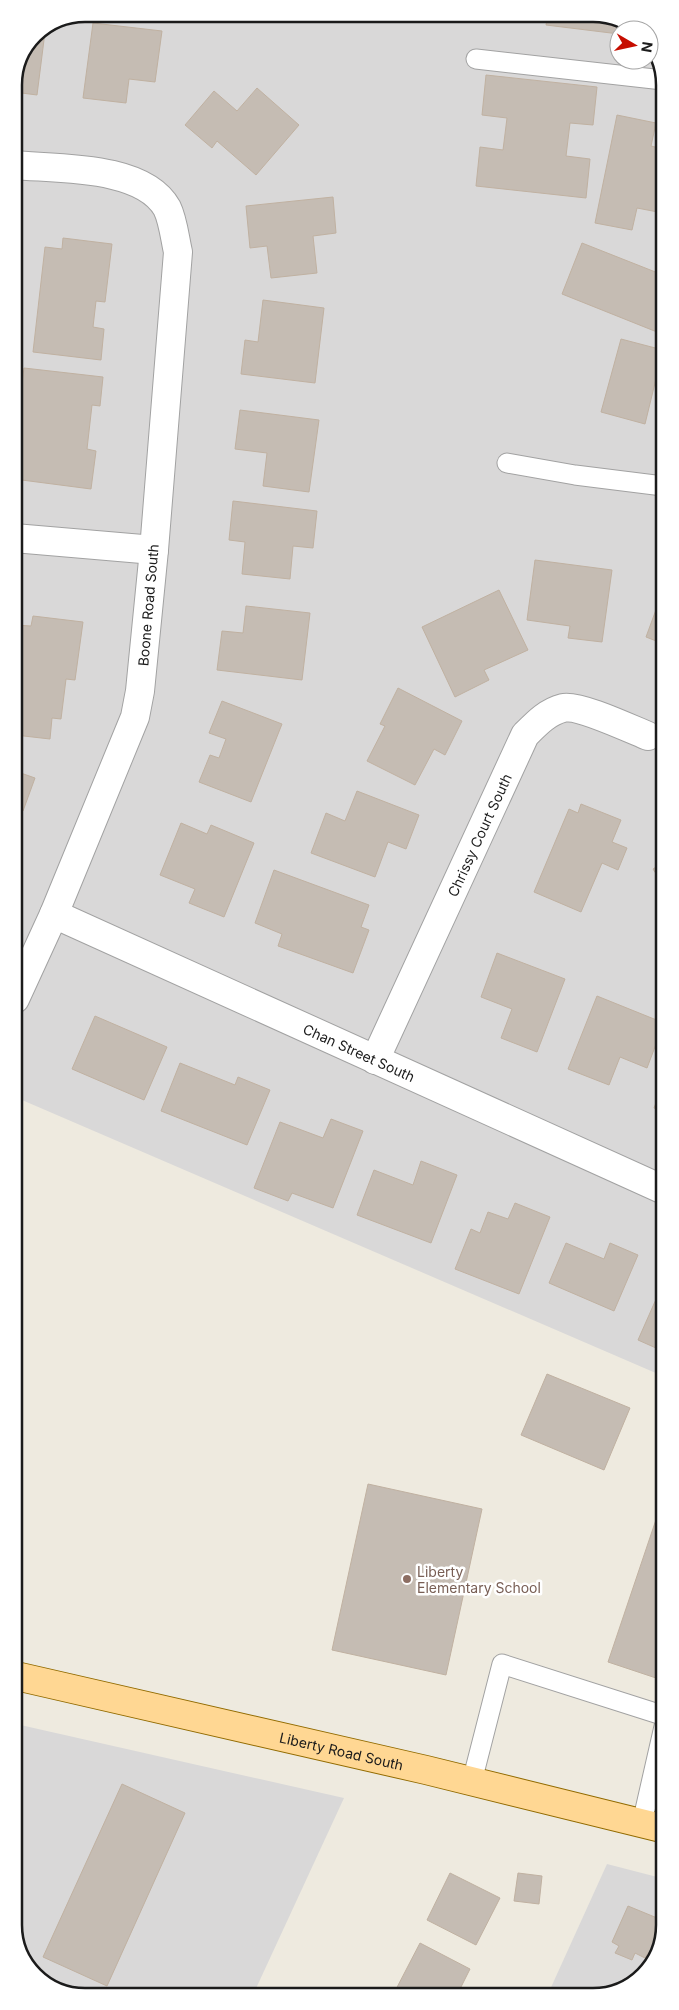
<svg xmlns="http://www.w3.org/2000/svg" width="679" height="2010" viewBox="0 0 679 2010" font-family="Inter,sans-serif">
	<rect width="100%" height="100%" fill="#eeeadf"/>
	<!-- residential -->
	<g fill="#d9d8d8">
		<polygon points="86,14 598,14 637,30 619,30 619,60 649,60 649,45 663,68 665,1377 15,1097 14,81 35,35"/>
		<polygon points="16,1724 344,1798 253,1995 81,1996 39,1979 16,1942"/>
		<polygon points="607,1864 665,1879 665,1924 650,1968 611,1994 548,1994"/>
	</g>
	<!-- building -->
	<g fill="#c5bcb3" stroke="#c0b1a1">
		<polygon points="548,14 598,14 635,30 619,30 619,34 546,25"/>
		<polygon points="93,23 162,31 155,82 129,79 126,103 83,98"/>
		<polygon points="42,32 45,32 37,95 14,92 14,81 35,35"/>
		<polygon points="486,75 597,87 593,125 570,123 566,156 590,159 586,198 476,186 480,147 503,150 507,118 482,115"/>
		<polygon points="257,88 299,125 256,175 217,141 212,148 185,125 214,91 237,111"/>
		<polygon points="617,115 656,123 651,146 663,149 663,213 637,208 632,230 595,223"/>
		<polygon points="333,197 336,233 313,236 317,273 271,278 267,246 250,248 246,206"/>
		<polygon points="63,238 112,244 105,302 96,301 93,327 104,329 101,360 33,352 45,247 62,249"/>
		<polygon points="582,243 663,275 663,316 657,332 562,294"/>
		<polygon points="263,300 324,308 315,383 241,374 245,340 258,342"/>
		<polygon points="621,339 663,350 645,424 601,412"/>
		<polygon points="24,368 103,377 100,406 92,405 87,449 96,451 91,489 14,479 14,445"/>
		<polygon points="240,410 319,420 309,492 263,486 267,453 235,449"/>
		<polygon points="233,501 317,511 313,548 293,546 290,579 242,574 245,542 229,540"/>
		<polygon points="535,560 612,570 602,642 568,638 570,626 527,620"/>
		<polygon points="664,588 664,644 646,637"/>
		<polygon points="499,590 528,650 484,670 489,680 455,697 422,627"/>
		<polygon points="246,606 310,613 302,680 217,670 222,631 243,633"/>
		<polygon points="33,616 83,622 75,680 66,679 61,719 52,718 50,739 15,735 15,625 31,626"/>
		<polygon points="398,688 462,721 445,755 434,749 415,785 367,761 385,726 380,724"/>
		<polygon points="222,701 282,724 251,802 199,782 210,755 219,758 226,739 209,733"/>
		<polygon points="15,771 35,778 23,811 15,808"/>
		<polygon points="357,791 419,815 406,849 388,842 375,877 311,853 326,813 345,821"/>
		<polygon points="581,804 621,820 612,842 627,848 618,870 602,863 581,912 534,892 569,809 578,813"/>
		<polygon points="181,823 207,834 211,825 254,843 224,917 189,903 195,889 160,875"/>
		<polygon points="664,862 664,886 653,869"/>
		<polygon points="274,870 369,905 361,927 369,930 353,973 278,946 282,934 255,923"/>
		<polygon points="497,953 565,979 537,1052 501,1038 512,1009 481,997"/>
		<polygon points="597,996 664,1023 647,1068 620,1057 609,1085 568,1069"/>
		<polygon points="95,1016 167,1047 144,1100 72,1069"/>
		<polygon points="180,1063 235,1085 238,1077 270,1090 247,1145 161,1111"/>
		<polygon points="664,1082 664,1112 654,1108"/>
		<polygon points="331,1119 363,1131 333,1208 292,1193 288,1201 254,1188 280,1122 323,1138"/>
		<polygon points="421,1161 457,1175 431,1243 357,1215 374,1170 413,1185"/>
		<polygon points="515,1203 550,1217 519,1294 455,1269 471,1229 480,1233 488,1212 508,1219"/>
		<polygon points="566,1243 604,1259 610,1243 638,1255 614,1311 549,1283"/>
		<polygon points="657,1297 664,1300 665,1352 638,1340"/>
		<polygon points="547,1374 630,1408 604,1470 521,1435"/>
		<polygon points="368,1484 482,1509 446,1675 332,1650"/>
		<polygon points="665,1493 665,1681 608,1662"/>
		<polygon points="122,1784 185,1813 107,1986 43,1957"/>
		<polygon points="16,1811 21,1813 16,1826"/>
		<polygon points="450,1873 500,1898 476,1945 427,1920"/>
		<polygon points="518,1873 542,1876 539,1904 514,1901"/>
		<polygon points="628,1906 662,1920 664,1916 665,1916 665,1924 654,1956 648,1953 645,1958 635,1953 632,1960 615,1953 619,1946 612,1942"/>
		<polygon points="420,1943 470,1969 457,1995 393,1995"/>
	</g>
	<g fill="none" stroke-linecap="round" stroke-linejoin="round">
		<defs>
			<g id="lane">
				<polyline points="476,59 663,80"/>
				<polyline points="507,463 575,475 663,486"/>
				<polyline points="472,1781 502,1664 665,1716"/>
				<polyline points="642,1823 665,1722"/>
			</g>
			<g id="street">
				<path d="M14,165C57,169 143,165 167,208C173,220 175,239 178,252L154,550L140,691L135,717L54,914L15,999"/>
				<polyline points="14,538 154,550"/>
				<path id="s1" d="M54,914L664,1190"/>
				<path id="s2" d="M375,1060L525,735C536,724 547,712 563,708C578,704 631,729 648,736"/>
			</g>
			<g id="primary">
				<path id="s3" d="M16,1676L426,1770L665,1829"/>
			</g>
		</defs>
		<!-- lane casing -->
		<use href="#lane" stroke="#a2a2a2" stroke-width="21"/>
		<!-- street casing -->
		<use href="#street" stroke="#a2a2a2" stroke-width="30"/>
		<!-- primary casing -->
		<use href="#primary" stroke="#926b00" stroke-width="30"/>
		<!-- lane -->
		<use href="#lane" stroke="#fff" stroke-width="19"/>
		<!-- street -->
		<use href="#street" stroke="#fff" stroke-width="28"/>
		<!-- primary -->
		<use href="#primary" stroke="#ffd793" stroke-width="28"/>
	</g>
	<!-- markers -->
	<circle fill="#8d6e63" stroke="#fff" stroke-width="2" cx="407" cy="1579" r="5"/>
	<g text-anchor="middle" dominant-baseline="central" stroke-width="5" stroke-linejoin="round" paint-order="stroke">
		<!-- street labels -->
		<g font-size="14" fill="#1b1b1b" stroke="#fff">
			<text transform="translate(148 605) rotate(-85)">Boone Road South</text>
			<text stroke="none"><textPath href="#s2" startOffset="248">Chrissy Court South</textPath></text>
			<text stroke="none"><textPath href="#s1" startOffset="335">Chan Street South</textPath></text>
			<text stroke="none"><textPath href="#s3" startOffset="334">Liberty Road South</textPath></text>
		</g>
		<!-- education labels -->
		<g font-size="14" fill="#785e54" stroke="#fff" text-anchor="start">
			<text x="417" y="1571">Liberty<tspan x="417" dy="16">Elementary School</tspan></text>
		</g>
	</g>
	<!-- crop -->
	<path d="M0 0H679V2010H0ZM85 22H593A63 63 0 0 1 656 85V1925A63 63 0 0 1 593 1988H85A63 63 0 0 1 22 1925V85A63 63 0 0 1 85 22Z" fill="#fff" fill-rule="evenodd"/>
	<path fill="none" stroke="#1b1b1b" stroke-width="2.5" d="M85 22H593A63 63 0 0 1 656 85V1925A63 63 0 0 1 593 1988H85A63 63 0 0 1 22 1925V85A63 63 0 0 1 85 22Z"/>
	<!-- north arrow -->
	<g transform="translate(634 45) rotate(99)"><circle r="24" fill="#ffffff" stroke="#a4a4a4"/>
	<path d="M0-4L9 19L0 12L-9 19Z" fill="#c60d00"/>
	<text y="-8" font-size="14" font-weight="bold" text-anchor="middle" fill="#1b1b1b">N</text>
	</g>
</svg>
